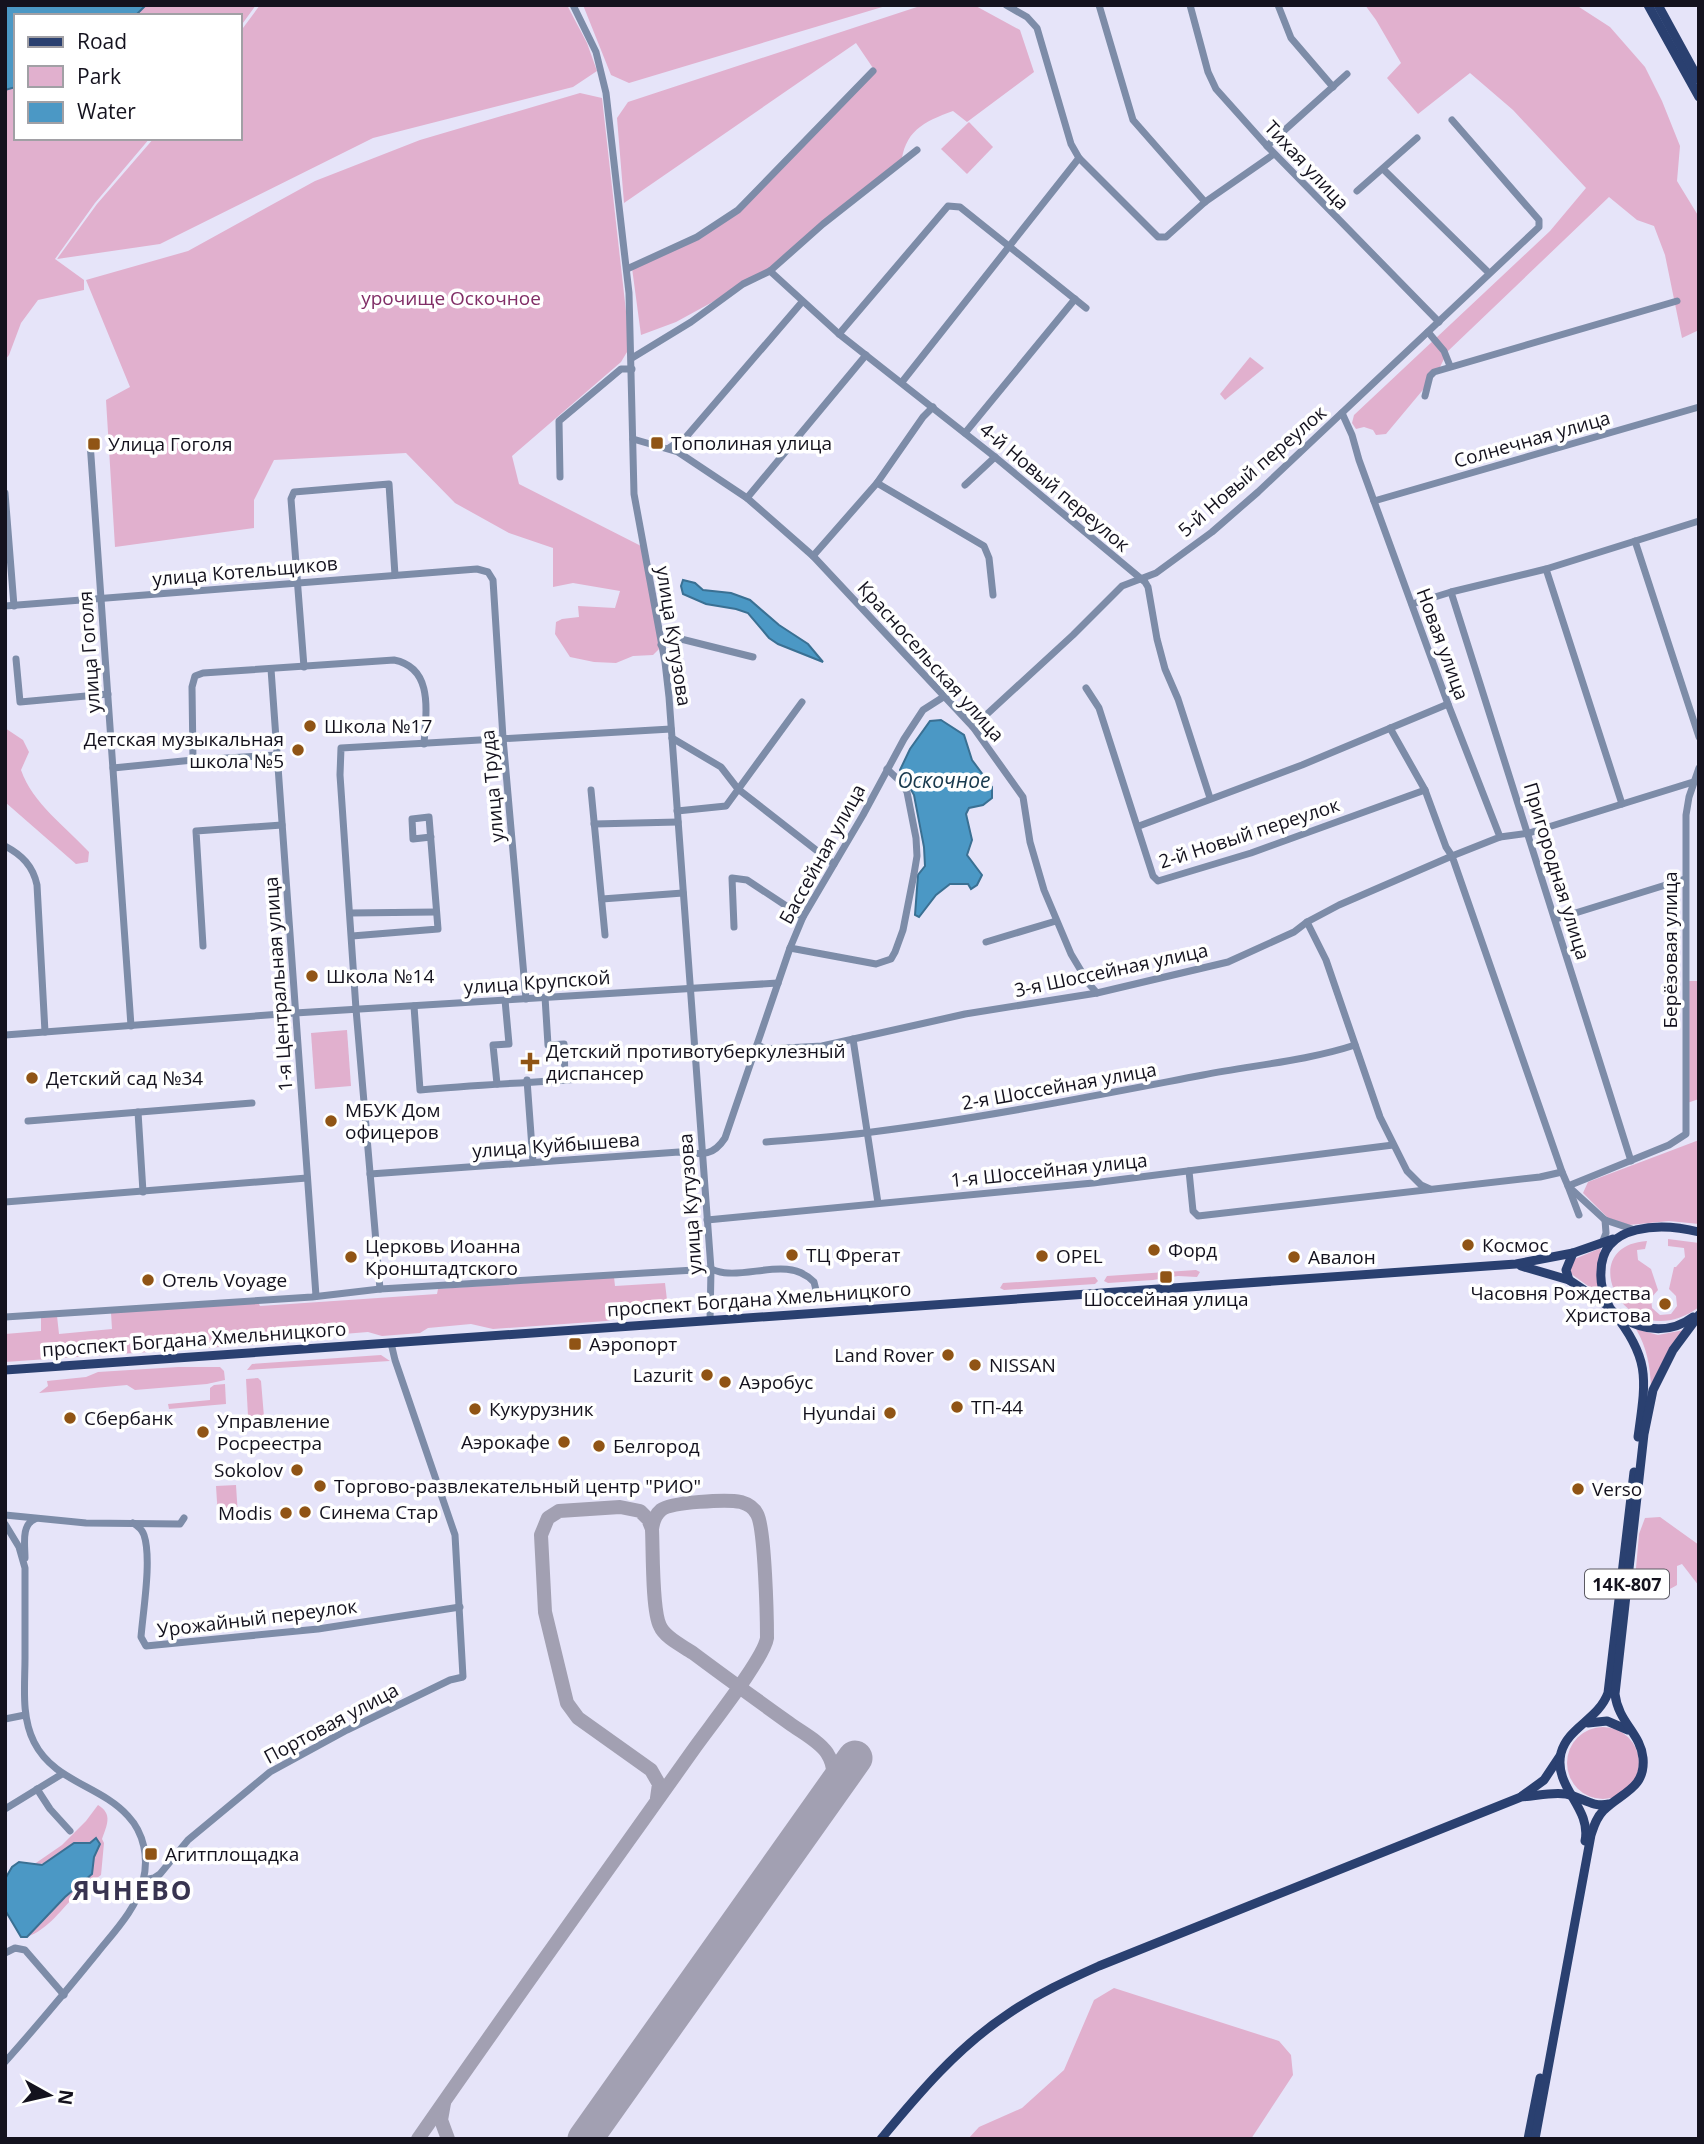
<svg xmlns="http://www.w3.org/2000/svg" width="1704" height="2144" viewBox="0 0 1704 2144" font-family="'Open Sans',sans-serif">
	<rect width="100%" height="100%" fill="#e6e4f9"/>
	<!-- green -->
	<g fill="#e1b0ce">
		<polygon points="5,5 256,5 240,27 240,16 16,16 16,138 150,138 95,203 55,259 84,280 84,290 38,300 21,323 9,355 5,360"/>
		<polygon points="260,5 567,5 587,43 597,71 573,87 373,138 160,244 57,259 97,204 154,138 240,138 240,32"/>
		<polygon points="583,5 889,5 629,83 611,75"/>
		<path d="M923,5H974L1020,30L1034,72L967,122L953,111C923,122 904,131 901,166L762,275L676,322L641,335L632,268L739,212L875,71L856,43L624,203L617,118L628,102Z"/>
		<polygon points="1365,5 1576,5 1610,27 1645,67 1662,101 1680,146 1677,181 1699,217 1699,330 1682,338 1665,255 1654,226 1637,220 1609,197 1448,351 1437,373 1386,434 1376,435 1373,430 1364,427 1356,429 1352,423 1354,415 1550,231 1586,188 1513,110 1470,73 1418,114 1387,78 1401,63 1376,20"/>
		<polygon points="580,93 602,98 630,347 621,362 512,456 519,484 643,547 660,648 653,655 633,656 616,663 594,662 570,657 555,634 556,622 562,619 579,617 578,606 615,608 620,591 573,583 553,587 553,548 509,533 455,503 406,453 274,460 254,500 254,528 115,547 106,400 130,387 86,280 188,251 315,181 420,140"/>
		<polygon points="969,122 993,147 967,174 941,149"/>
		<polygon points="1250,357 1264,368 1225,400 1220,394"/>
		<path d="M5,728L23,740L29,752L21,770C33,804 65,826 89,852L88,862L76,864L5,802Z"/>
		<polygon points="1688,981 1698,981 1699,1099 1687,1103"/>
		<polygon points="347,1030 351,1086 315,1089 311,1033"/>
		<polygon points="1699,1140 1699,1224 1669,1221 1629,1225 1608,1218 1583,1193 1588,1182"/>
		<path d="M1668,1239L1699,1243V1307C1627,1360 1570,1246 1647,1241L1645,1249L1637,1250L1638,1260L1651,1269L1658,1290L1651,1298L1652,1308L1660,1315L1671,1314L1677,1306L1676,1296L1669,1289L1674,1267H1676L1685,1257L1684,1248L1668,1246Z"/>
		<polygon points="1601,1248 1597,1272 1602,1296 1570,1273 1572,1260"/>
		<polygon points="1196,1270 1200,1272 1197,1277 1178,1276 1153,1280 1108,1283 1104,1281 1107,1276"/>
		<polygon points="614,1277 615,1286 665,1283 667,1300 642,1302 643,1312 606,1321 493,1329 471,1324 428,1328 420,1333 382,1336 368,1332 331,1335 321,1340 5,1362 5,1334 41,1331 41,1318 57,1316 59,1334 112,1329 111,1313 258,1302 260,1306 437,1294 438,1289"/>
		<polygon points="1095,1277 1098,1281 1095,1284 1004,1290 1000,1288 1003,1283"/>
		<path d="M1636,1329L1658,1335L1684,1330L1651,1387C1650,1365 1647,1348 1636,1329Z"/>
		<polygon points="381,1355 390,1361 247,1370 252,1364"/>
		<polygon points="178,1367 220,1367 224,1371 225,1380 207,1384 135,1390 127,1385 39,1393 48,1386 47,1381 86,1377 98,1372"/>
		<polygon points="258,1378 261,1381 264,1417 248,1416 246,1379"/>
		<polygon points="225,1384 226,1404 169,1409 168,1404 210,1400 210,1388 214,1385"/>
		<polygon points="236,1485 238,1516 218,1517 216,1486"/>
		<path d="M1660,1517L1699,1545V1586L1682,1564L1677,1566V1585C1666,1592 1657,1595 1646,1588L1634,1591L1639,1534L1645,1518Z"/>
		<circle cx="1603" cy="1763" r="36"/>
		<path d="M98,1805C113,1814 107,1825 102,1839L104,1843L101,1875C93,1881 85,1887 78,1893C62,1908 49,1929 27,1937L65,1897L86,1881L98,1846C67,1834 59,1865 33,1865L62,1845L86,1821Z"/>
		<polygon points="1114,1988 1279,2041 1291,2055 1293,2075 1251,2139 968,2139 979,2127 1022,2108 1064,2070 1094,2000"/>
	</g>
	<!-- water -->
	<g fill="#4b98c5" stroke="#3a7093" stroke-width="2">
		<polygon points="5,5 146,5 135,16 16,16 16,87 5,90"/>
		<polygon points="683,580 695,583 703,590 731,593 750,600 779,625 808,644 823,662 778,644 769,638 748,613 736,609 706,604 683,594 681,586"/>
		<polygon points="941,720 964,735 972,760 992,787 992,798 983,805 969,808 966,814 972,840 967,855 982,875 977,885 971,889 968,884 950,884 936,895 919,917 915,915 918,875 925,866 924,847 914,795 900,770 910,749 930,721"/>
		<polygon points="96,1838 100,1844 94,1857 92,1874 65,1897 27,1937 21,1937 5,1910 5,1879 12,1867 19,1862 42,1865 74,1843 90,1843"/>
	</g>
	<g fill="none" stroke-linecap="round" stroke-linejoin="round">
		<!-- taxiway -->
		<g stroke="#a2a0b2" stroke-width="14">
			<polyline points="652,1529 648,1519 640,1511 620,1507 559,1511 548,1518 541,1535 545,1612 567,1703 578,1718 651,1770 659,1784 657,1798"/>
			<polyline points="444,2103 441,2120 448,2139"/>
			<path d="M418,2139C508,2009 600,1881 691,1753C706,1731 764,1659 767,1638C767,1618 765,1528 757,1514C754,1508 748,1504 741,1502C727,1499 671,1502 661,1510C655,1515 653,1522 652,1529C653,1550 652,1611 660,1626C665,1638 683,1646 693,1653C725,1677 757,1700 789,1723C801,1732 819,1741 827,1753C836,1767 834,1780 829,1794"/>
		</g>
		<!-- runway -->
		<polyline stroke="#a2a0b2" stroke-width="35" points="585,2139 855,1758"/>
		<!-- minor -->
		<g stroke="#7d8ca8" stroke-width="7">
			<polyline points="573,5 596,52 606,93 629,293 634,494 665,662 669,697 711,1269 710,1321"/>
			<polyline points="1006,5 1027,17 1037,28 1071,144 1079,158 1158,237 1166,237 1205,202 1274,154"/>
			<polyline points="1099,5 1133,120 1205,202"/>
			<polyline points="1190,5 1208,72 1216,89 1267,146 1439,322"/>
			<polyline points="1278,5 1291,38 1333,87"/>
			<polyline points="1267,146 1347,74"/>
			<polyline points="1383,169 1488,272"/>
			<polyline points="1357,191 1417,138"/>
			<polyline points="627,269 697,237 738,210 873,71"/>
			<polyline points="770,271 839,334 995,457 1145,582 1148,587 1157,639 1165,669 1178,699 1210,798"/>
			<polyline points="1428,332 1444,351 1450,366"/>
			<polyline points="839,334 948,206 960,207 1086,308"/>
			<polyline points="632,358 691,322 743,284 770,271 823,224 917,150"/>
			<polyline points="902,382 1079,158"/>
			<polyline points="1425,396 1430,376 1434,372 1677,301"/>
			<polyline points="1342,413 1352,435 1359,460 1448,704 1500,837 1452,856 1562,1172 1568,1186 1605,1220 1635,1230"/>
			<polyline points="965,433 1075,299"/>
			<polyline points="633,439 678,452 747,498 813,556 973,727 1023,797 1030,842 1044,890 1071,954 1089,984 1097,993"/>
			<polyline points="90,442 131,1026"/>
			<polyline points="669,448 686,437 802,302"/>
			<polyline points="560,477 559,421 621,369 632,369"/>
			<polyline points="877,483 984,546 989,558 993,595"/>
			<polyline points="965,485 995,457"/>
			<polyline points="5,493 14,606"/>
			<polyline points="747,498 866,355"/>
			<polyline points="1374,501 1699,407"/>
			<polyline points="1635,541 1699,737"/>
			<polyline points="813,556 877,483 923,417 933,407"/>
			<polyline points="1546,569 1622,804"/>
			<polyline points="1451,592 1631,1161"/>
			<polyline points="1412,604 1451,592 1546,569 1699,521"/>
			<polyline points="5,606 477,569 488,572 493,580 503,738 526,999"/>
			<polyline points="661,645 673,637 753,657"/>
			<polyline points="16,659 20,702 108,694"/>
			<polyline points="304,667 291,499 294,492 389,484 395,575"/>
			<polyline points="271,669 316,1296"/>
			<polyline points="1086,688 1099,708 1153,876 1158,881 1251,853 1425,790"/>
			<polyline points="973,727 1073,635 1122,586 1156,573 1212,532 1258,492 1539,227 1539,220 1452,120"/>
			<polyline points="672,738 721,767 738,789 834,864"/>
			<path d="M193,760L192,687L195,676L203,673L394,660C434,668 426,712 424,744"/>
			<polyline points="113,768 193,760 277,755"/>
			<polyline points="591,790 605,935"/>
			<polyline points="677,811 726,806 802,702"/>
			<polyline points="594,824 678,822"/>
			<polyline points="1139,826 1302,765 1448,704"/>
			<polyline points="1500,837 1529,833 1693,782"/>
			<path d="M5,846C22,855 33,866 37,885L45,1032"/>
			<polyline points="602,899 683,893"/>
			<polyline points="351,913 436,912"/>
			<polyline points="1556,919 1685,879"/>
			<polyline points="1307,922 1326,960 1380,1117 1407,1171 1421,1185 1430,1189"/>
			<polyline points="734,927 732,878 747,880 803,917"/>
			<polyline points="352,936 438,929 429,817 412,819 413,839 431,837"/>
			<polyline points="986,942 1056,921"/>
			<polyline points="203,946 196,831 282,825"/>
			<polyline points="790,948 876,964 891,959 895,952 903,930 914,874 917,856 916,838 907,792 902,783 887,769"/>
			<polyline points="545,997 548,1045 564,1044 565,1079"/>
			<path d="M414,1006L420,1090C493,1083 565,1082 637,1074"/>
			<polyline points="5,1035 295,1013 778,983"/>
			<polyline points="853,1039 878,1203"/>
			<polyline points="757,1045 767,1049 822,1046 965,1014 1097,993 1228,962 1294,932 1307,922 1339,905 1452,856 1446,847 1425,790 1390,728"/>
			<polyline points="527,1080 533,1162"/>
			<polyline points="497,1084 493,1045 509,1044 505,1000"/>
			<polyline points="138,1112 143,1192"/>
			<polyline points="28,1121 252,1103"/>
			<path d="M766,1142C801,1139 837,1137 872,1132C983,1118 1093,1096 1203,1075C1254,1065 1306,1061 1355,1045"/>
			<polyline points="1189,1171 1193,1211 1198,1216 1540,1177 1562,1172"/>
			<path d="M370,1174L679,1152C700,1154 712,1158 725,1138L790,948L803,917L863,815L904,739L923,710L945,696"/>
			<polyline points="5,1202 307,1178"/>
			<polyline points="1579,1215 1568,1186 1669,1145 1686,1134 1686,815 1689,797 1699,768"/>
			<polyline points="707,1220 1093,1183 1393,1145"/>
			<polyline points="1602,1243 1606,1233 1605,1220"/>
			<polyline points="380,1289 356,1009 340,775 341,748 671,729"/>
			<path d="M5,1317L312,1297L380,1289L711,1269C716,1271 722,1273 728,1273C756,1275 791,1258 814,1282L818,1298"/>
			<polyline points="5,1515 86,1523 180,1524 184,1518"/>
			<path d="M133,1523C138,1526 142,1529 144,1535C152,1559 143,1611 141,1637L146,1646L318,1629L460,1607"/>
			<path d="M5,1524L19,1547L25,1568C25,1598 25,1628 25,1658C25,1686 21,1716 34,1742C54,1782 100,1785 128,1816C144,1833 149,1858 143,1881C137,1908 115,1931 98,1952C68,1989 37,2026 5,2062"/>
			<path d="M25,1558C25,1544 21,1525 35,1519"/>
			<polyline points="5,1719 25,1715"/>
			<polyline points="37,1789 50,1809 70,1831"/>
			<polyline points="5,1809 62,1774"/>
			<polyline points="143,1880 154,1878 160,1874 188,1840 270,1772 347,1730 450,1680 463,1677 455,1535 395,1360 391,1343"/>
			<polyline points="5,1953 15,1948 25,1950 64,1995"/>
		</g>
		<!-- major -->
		<g stroke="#2a4070" stroke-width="9">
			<polyline points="1648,5 1699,97"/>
			<polyline points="1658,5 1699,80"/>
			<polyline points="1521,1266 1569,1280 1608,1306"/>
			<polyline points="1569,1280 1566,1270 1573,1253"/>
			<path d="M1613,1312C1651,1359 1646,1380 1638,1437"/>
			<path d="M1693,1317C1672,1333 1645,1332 1623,1318C1618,1315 1613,1313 1610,1308C1604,1298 1600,1283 1601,1272C1601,1222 1663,1223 1699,1232"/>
			<polyline points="5,1370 1516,1264 1573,1253 1613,1239"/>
			<polyline points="1588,1723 1607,1721 1628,1730"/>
			<polyline points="1522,1796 1544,1780 1560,1756"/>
			<path d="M1585,1841C1592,1807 1553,1788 1561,1753C1568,1727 1598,1720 1608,1693L1634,1472"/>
			<path d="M881,2139C919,2093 958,2047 1008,2014C1037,1994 1068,1980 1099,1966L1521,1797C1537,1796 1550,1792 1566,1794C1582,1797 1592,1808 1609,1804"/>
			<polyline points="1528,2139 1540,2078"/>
			<path d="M1535,2139L1591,1835C1594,1826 1596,1818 1603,1811C1620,1793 1646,1789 1643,1758C1641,1734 1618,1722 1615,1694L1644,1434L1653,1390L1673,1350L1699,1315"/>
		</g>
	</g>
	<!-- markers -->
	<g fill="#905415" stroke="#fff" stroke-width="2.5">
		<rect x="650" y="436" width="14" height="14" rx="3.5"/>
		<rect x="87" y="437" width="14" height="14" rx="3.5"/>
		<circle cx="310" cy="726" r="7"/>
		<circle cx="298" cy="750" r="7"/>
		<circle cx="312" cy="976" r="7"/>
		<path d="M526.5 1051.5h7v7h7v7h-7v7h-7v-7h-7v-7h7z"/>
		<circle cx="32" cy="1078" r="7"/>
		<circle cx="331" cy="1121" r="7"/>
		<circle cx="1468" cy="1245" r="7"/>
		<circle cx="1154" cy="1250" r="7"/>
		<circle cx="792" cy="1255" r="7"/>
		<circle cx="1042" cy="1256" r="7"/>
		<circle cx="351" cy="1257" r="7"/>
		<circle cx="1294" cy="1257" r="7"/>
		<rect x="1159" y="1270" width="14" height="14" rx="3.5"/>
		<circle cx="148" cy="1280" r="7"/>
		<circle cx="1665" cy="1304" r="7"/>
		<rect x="568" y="1337" width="14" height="14" rx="3.5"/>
		<circle cx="948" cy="1355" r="7"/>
		<circle cx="975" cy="1365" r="7"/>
		<circle cx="707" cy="1375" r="7"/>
		<circle cx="725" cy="1382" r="7"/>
		<circle cx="957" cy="1407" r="7"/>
		<circle cx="475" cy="1409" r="7"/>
		<circle cx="890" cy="1413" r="7"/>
		<circle cx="70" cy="1418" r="7"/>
		<circle cx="203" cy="1432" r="7"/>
		<circle cx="564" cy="1442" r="7"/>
		<circle cx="599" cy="1446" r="7"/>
		<circle cx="297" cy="1470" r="7"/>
		<circle cx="320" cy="1486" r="7"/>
		<circle cx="1578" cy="1489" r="7"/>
		<circle cx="305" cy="1512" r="7"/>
		<circle cx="286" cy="1513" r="7"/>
		<rect x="144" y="1847" width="14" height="14" rx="3.5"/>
	</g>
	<g text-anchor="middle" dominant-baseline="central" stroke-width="7" stroke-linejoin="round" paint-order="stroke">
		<!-- shield labels -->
		<rect fill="#fff" stroke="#5a5962" stroke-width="2" x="1585" y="1569.5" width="84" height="29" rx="5"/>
		<g font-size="18" font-weight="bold" fill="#14121e">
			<text x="1627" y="1584">14К-807</text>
		</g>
		<!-- street labels -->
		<g font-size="19" fill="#14121e" stroke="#fff">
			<text transform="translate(1307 165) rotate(47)">Тихая улица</text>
			<text transform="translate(1532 439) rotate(-16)">Солнечная улица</text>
			<text transform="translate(1252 471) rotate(-41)">5-й Новый переулок</text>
			<text transform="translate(1055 487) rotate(40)">4-й Новый переулок</text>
			<text transform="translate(245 571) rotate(-5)">улица Котельщиков</text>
			<text transform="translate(674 636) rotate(81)">улица Кутузова</text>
			<text transform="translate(1443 644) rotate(70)">Новая улица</text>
			<text transform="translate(89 652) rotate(-94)">улица Гоголя</text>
			<text transform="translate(931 661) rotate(48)">Красносельская улица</text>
			<text transform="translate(492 786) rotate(-95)">улица Труда</text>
			<text transform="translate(1249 833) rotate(-18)">2-й Новый переулок</text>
			<text transform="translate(822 854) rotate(-61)">Бассейная улица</text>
			<text transform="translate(1557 871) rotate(73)">Пригородная улица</text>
			<text transform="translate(1670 950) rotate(-90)">Берёзовая улица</text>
			<text transform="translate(1111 970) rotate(-12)">3-я Шоссейная улица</text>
			<text transform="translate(537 982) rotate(-4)">улица Крупской</text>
			<text transform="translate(278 984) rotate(-94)">1-я Центральная улица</text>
			<text transform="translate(1059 1086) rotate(-10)">2-я Шоссейная улица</text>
			<text transform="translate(556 1145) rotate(-4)">улица Куйбышева</text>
			<text transform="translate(1049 1170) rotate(-6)">1-я Шоссейная улица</text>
			<text transform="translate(690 1204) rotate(-94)">улица Кутузова</text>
			<text transform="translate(759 1299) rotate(-4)">проспект Богдана Хмельницкого</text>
			<text transform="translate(194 1339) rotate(-4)">проспект Богдана Хмельницкого</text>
			<text transform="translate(257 1618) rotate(-7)">Урожайный переулок</text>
			<text transform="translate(331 1723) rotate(-28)">Портовая улица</text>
		</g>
		<!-- park labels -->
		<g font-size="19" fill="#812e67" stroke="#fff">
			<text x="451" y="298">урочище Оскочное</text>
		</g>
		<!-- poi labels -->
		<g font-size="19" fill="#14121e" stroke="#fff" text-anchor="start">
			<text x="671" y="443">Тополиная улица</text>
			<text x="108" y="444">Улица Гоголя</text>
			<text x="324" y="726">Школа №17</text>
			<text x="284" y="739" text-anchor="end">Детская музыкальная<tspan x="284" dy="22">школа №5</tspan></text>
			<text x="326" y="976">Школа №14</text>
			<text x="546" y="1051">Детский противотуберкулезный<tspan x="546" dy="22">диспансер</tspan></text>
			<text x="46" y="1078">Детский сад №34</text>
			<text x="345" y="1110">МБУК Дом<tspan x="345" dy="22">офицеров</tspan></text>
			<text x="1482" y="1245">Космос</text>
			<text x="365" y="1246">Церковь Иоанна<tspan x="365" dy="22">Кронштадтского</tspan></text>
			<text x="1168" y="1250">Форд</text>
			<text x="806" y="1255">ТЦ Фрегат</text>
			<text x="1056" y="1256">OPEL</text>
			<text x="1308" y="1257">Авалон</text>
			<text x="162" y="1280">Отель Voyage</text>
			<text x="1651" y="1293" text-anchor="end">Часовня Рождества<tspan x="1651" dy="22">Христова</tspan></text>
			<text x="1166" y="1299" text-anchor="middle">Шоссейная улица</text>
			<text x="589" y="1344">Аэропорт</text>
			<text x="934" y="1355" text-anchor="end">Land Rover</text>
			<text x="989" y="1365">NISSAN</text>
			<text x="693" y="1375" text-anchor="end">Lazurit</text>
			<text x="739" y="1382">Аэробус</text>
			<text x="971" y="1407">ТП-44</text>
			<text x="489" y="1409">Кукурузник</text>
			<text x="876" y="1413" text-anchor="end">Hyundai</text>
			<text x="84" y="1418">Сбербанк</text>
			<text x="217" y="1421">Управление<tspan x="217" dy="22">Росреестра</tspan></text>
			<text x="550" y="1442" text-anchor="end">Аэрокафе</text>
			<text x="613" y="1446">Белгород</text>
			<text x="283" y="1470" text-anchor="end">Sokolov</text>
			<text x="334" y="1486">Торгово-развлекательный центр "РИО"</text>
			<text x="1592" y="1489">Verso</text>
			<text x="319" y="1512">Синема Стар</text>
			<text x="272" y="1513" text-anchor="end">Modis</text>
			<text x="165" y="1854">Агитплощадка</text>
		</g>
		<!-- water labels -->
		<g font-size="21" font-style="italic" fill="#18394d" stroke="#fff">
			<text x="944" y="780">Оскочное</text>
		</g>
		<!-- district labels -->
		<g font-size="26" font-weight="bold" letter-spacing="2" fill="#383450" stroke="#fff">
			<text x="133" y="1890">ЯЧНЕВО</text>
		</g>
	</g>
	<!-- border -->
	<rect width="1704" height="2144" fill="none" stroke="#14121e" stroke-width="14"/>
	<!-- legend -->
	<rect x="14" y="14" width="228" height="126" fill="#ffffff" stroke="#a1a0a5" stroke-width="2"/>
	<rect x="28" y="37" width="35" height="10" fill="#2a4070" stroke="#a1a0a5" stroke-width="2"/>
	<text x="77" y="49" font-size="21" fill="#14121e">Road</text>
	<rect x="28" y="66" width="35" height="21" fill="#e1b0ce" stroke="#a1a0a5" stroke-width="2"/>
	<text x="77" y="84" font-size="21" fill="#14121e">Park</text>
	<rect x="28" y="102" width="35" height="21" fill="#4b98c5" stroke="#a1a0a5" stroke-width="2"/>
	<text x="77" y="119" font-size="21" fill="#14121e">Water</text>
	<!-- north arrow -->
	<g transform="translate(49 2095) rotate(98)" stroke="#ffffff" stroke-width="5" paint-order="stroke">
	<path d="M0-5L12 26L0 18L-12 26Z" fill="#14121e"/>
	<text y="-10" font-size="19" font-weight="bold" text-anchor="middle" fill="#14121e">N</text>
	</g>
</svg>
